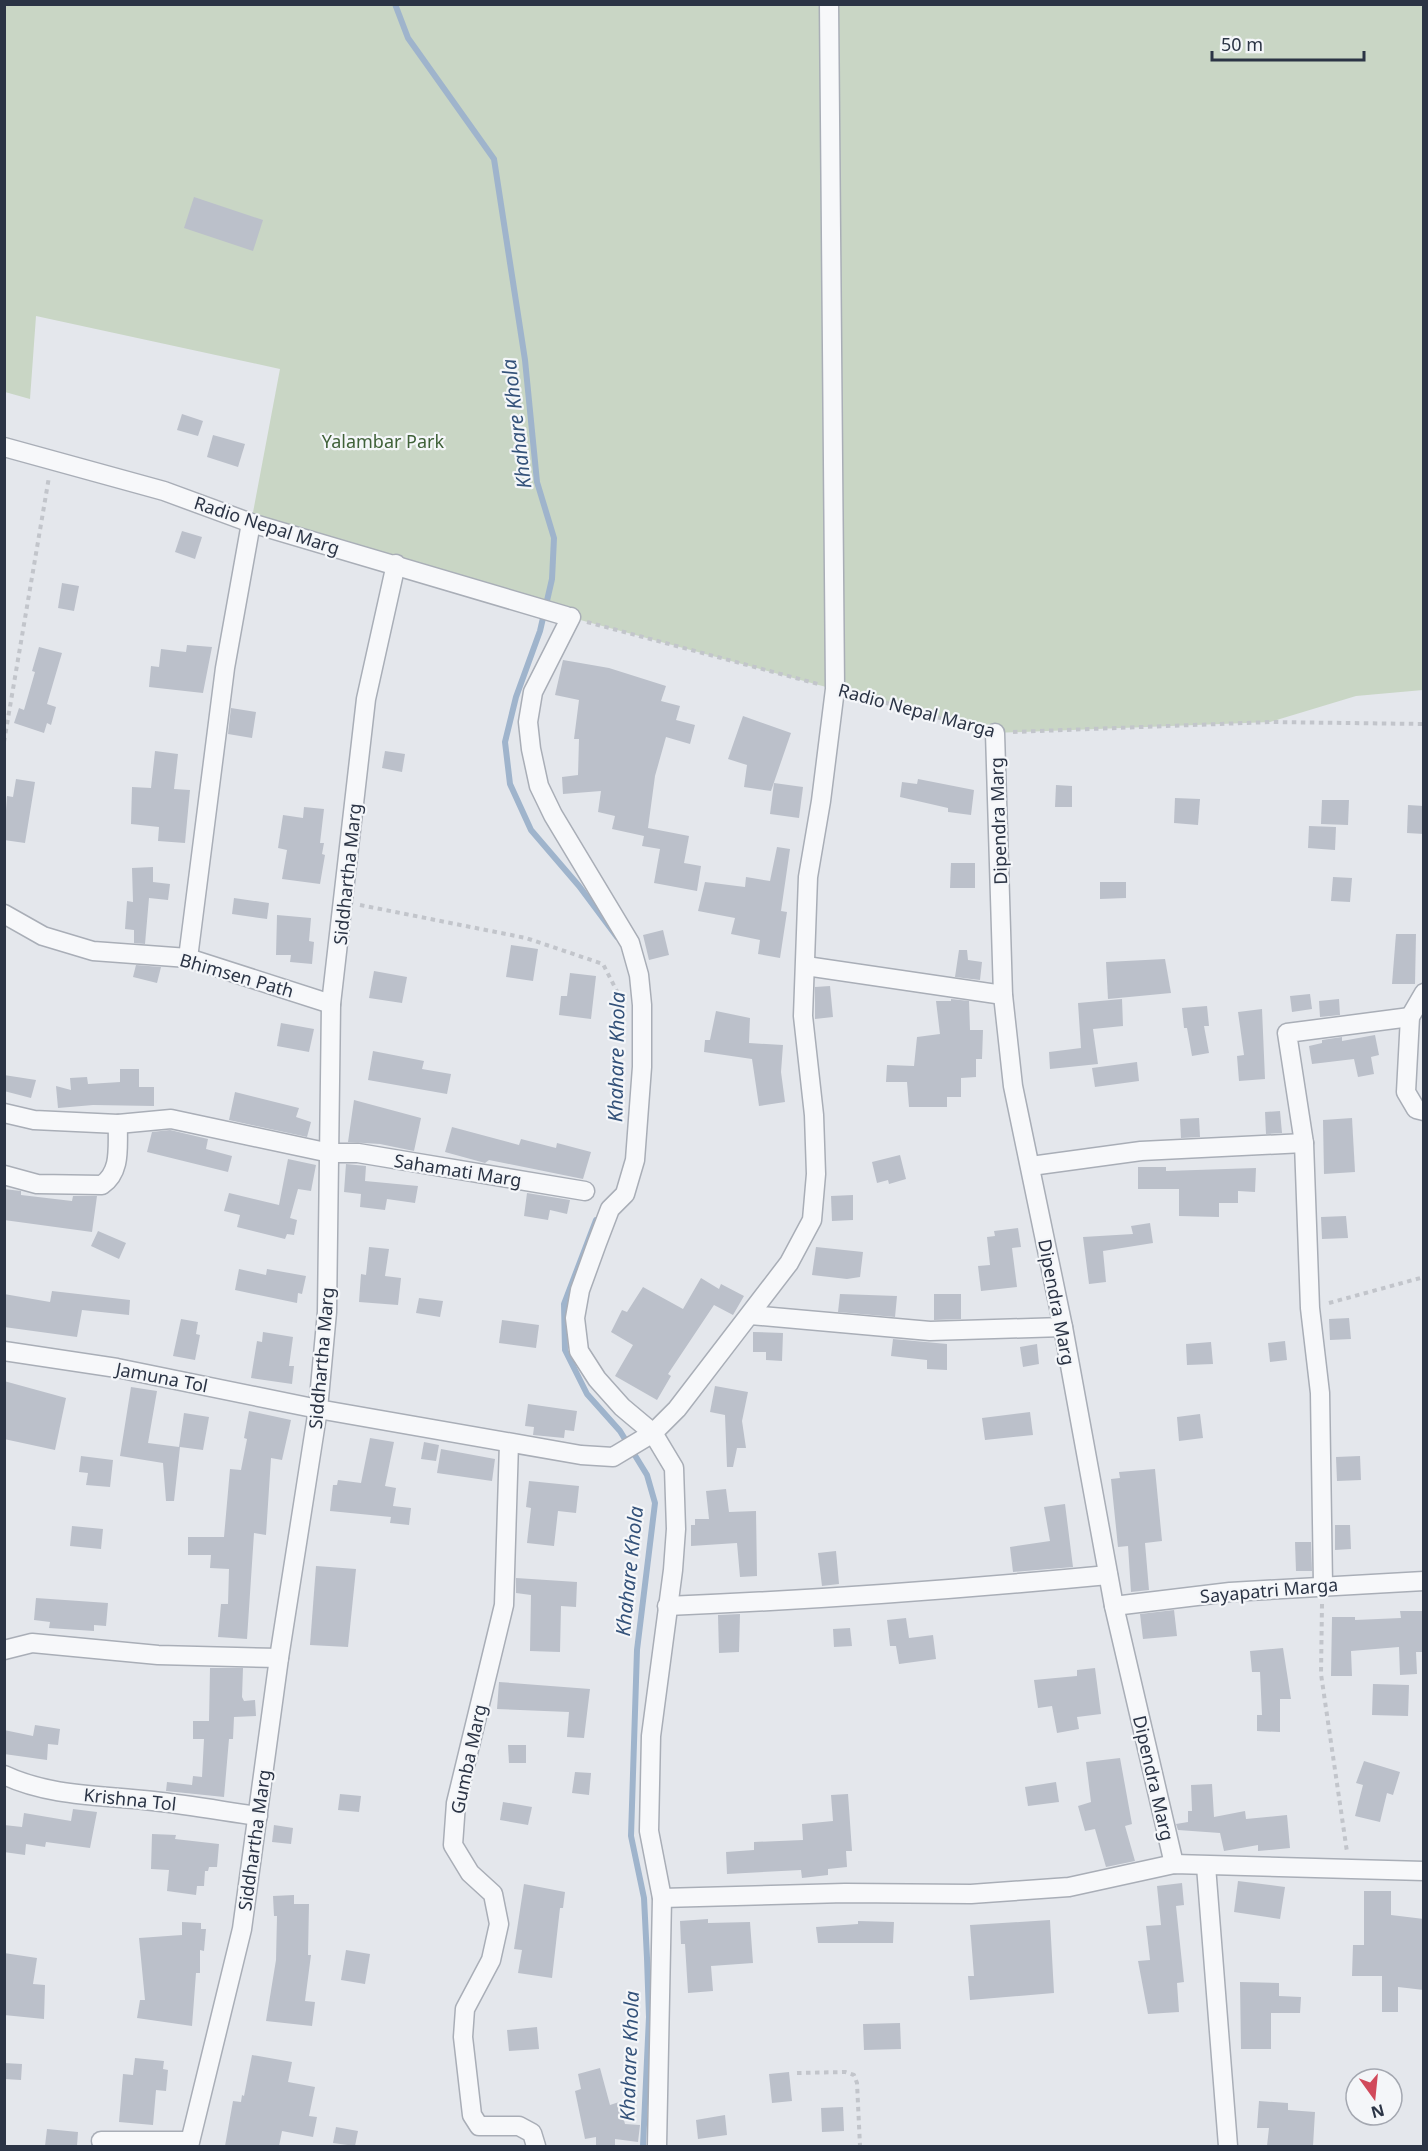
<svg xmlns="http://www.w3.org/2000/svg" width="1428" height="2151" viewBox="0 0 1428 2151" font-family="'Noto Sans',sans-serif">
	<rect width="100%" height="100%" fill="#e4e7ec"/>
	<!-- green -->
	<polygon fill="#c9d6c5" points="4,5 1423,5 1423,690 1356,696 1270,722 995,733 529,606 251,523 280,369 36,316 30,399 5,392"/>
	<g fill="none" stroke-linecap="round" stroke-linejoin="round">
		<!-- stream -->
		<g stroke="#9fb4cc" stroke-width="6">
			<polyline points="395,4 408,38 494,159 525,360 537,482 554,538 552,579 540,631 516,697 505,742 510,784 531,830 579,886 617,937"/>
			<polyline points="596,1220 564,1304 565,1350 587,1394 620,1431 647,1475 655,1503 637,1650 631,1836 644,1898 647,1958 649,2017 643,2146"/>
		</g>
	</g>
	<!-- building -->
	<g fill="#bbc0ca">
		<polygon points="194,197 263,220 253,251 184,228"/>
		<polygon points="182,414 203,421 198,436 177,430"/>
		<polygon points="213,435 245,444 238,467 207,457"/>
		<polygon points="182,531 202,537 195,559 175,552"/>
		<polygon points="62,583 79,586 74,611 58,608"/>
		<polygon points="187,645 212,647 203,693 149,687 151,666 159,667 161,649 186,652"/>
		<polygon points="39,647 62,653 47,704 56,707 51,725 47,723 44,733 14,723 19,708 24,710 35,672 32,671"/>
		<polygon points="563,660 609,668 666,686 661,701 680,706 676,720 695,725 690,744 666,737 655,776 648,828 689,836 684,863 701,866 697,891 654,883 660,849 642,846 644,836 612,829 615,816 598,812 601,791 563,794 562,777 578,775 579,739 574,739 579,700 555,695"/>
		<polygon points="231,708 256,712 252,738 228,734"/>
		<polygon points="743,716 791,733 771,791 744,787 747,765 728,759"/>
		<polygon points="155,751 178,754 174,789 190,790 185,843 158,841 159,827 131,824 132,787 151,788"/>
		<polygon points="385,751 405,754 402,772 382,768"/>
		<polygon points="16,779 35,782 25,843 4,840 7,796 13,797"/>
		<polygon points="918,779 974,790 971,815 948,812 948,808 900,797 902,782 917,784"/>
		<polygon points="774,783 803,787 799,818 770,814"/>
		<polygon points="1056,785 1072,786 1072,807 1055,807"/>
		<polygon points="1175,798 1200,799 1198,825 1174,823"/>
		<polygon points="1322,800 1349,800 1348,825 1321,824"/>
		<polygon points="1408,805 1424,806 1424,834 1407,833"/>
		<polygon points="304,807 324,809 320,843 324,843 322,854 325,855 320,884 282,879 287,850 278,848 283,815 303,818"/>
		<polygon points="1309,826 1336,827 1335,850 1308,848"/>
		<polygon points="777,847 790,849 781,911 787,912 780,958 758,954 760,940 731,934 735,918 698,911 705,882 745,887 746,877 770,881"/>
		<polygon points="951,863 975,863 975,888 950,888"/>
		<polygon points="153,867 153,882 170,884 168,900 149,898 145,944 134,943 134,930 125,929 127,901 133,902 132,868"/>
		<polygon points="1333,877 1352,878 1350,902 1331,901"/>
		<polygon points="1100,882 1126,882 1126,898 1100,899"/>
		<polygon points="234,898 269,903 267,919 232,914"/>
		<polygon points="277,915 311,918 309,941 314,942 312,964 290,962 291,955 276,955"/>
		<polygon points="663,930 669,955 649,960 643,935"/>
		<polygon points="1396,934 1416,934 1415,984 1392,984"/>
		<polygon points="511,945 538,949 533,981 506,977"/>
		<polygon points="959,950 967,950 968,960 982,962 980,980 955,977"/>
		<polygon points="1165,959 1171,993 1108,999 1106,962"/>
		<polygon points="136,965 161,967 157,983 133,977"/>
		<polygon points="374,971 407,977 402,1003 369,998"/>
		<polygon points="570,973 596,976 591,1019 559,1015 561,996 567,996"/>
		<polygon points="830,986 833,1017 815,1019 815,987"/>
		<polygon points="1310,994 1312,1009 1292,1012 1290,996"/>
		<polygon points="951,999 969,1001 970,1030 983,1030 982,1059 976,1059 976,1077 961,1078 961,1097 947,1097 947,1107 909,1107 907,1082 886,1082 887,1065 914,1066 917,1037 940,1034 936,1001 951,1001"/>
		<polygon points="1122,999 1123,1026 1093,1029 1098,1064 1050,1069 1049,1052 1081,1048 1078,1003"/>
		<polygon points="1339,999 1340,1015 1320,1017 1319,1001"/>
		<polygon points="1207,1006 1209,1026 1204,1026 1209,1053 1192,1056 1187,1028 1184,1028 1182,1008"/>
		<polygon points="1262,1009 1265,1079 1239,1081 1237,1056 1244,1055 1238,1012"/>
		<polygon points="716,1011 750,1018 749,1043 783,1045 781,1072 785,1102 759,1106 752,1059 704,1052 705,1040 710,1040"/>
		<polygon points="281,1023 314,1029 309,1052 277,1046"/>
		<polygon points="1375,1035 1379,1055 1371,1057 1374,1074 1358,1077 1354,1059 1312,1064 1309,1046 1322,1043 1322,1040 1342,1037 1342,1041"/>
		<polygon points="373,1051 424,1061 422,1069 451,1074 447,1094 368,1080"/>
		<polygon points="1137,1062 1139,1081 1095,1087 1092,1068"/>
		<polygon points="120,1069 139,1069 139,1087 154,1087 154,1106 93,1105 58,1108 56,1086 71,1090 70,1078 87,1077 88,1084 120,1082"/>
		<polygon points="4,1075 36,1080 31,1098 4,1091"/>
		<polygon points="235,1092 299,1108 296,1117 311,1122 307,1137 229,1120"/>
		<polygon points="354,1100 421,1118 414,1151 380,1144 348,1142"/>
		<polygon points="1280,1111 1282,1133 1266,1134 1265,1112"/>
		<polygon points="1199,1118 1200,1137 1181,1138 1180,1119"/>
		<polygon points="1352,1118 1355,1172 1324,1174 1323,1120"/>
		<polygon points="452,1127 519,1145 521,1139 556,1148 557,1143 591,1152 583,1179 489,1160 485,1163 445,1152"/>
		<polygon points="170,1130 208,1139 206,1149 232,1156 228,1172 147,1152 152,1132"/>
		<polygon points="900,1155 906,1179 889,1184 888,1180 877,1183 872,1162"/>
		<polygon points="288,1159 316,1165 311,1191 298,1189 290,1218 297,1220 294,1235 287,1234 285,1239 237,1227 240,1215 224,1211 229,1193 279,1205"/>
		<polygon points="346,1164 366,1166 365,1181 418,1186 415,1203 387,1199 385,1210 360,1207 361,1194 344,1192"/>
		<polygon points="1138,1167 1166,1167 1166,1171 1256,1168 1255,1192 1238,1191 1238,1203 1219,1203 1219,1217 1179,1216 1179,1189 1138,1189"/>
		<polygon points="4,1189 21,1191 21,1195 72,1201 73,1196 97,1196 92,1232 4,1220"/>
		<polygon points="527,1193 570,1200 567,1214 550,1210 548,1220 524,1216"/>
		<polygon points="853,1195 853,1220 832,1221 831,1196"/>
		<polygon points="1346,1216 1348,1238 1322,1239 1321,1217"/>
		<polygon points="1150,1223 1153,1243 1103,1251 1106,1282 1089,1284 1083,1237 1133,1234 1131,1226"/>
		<polygon points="1018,1228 1021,1247 1012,1248 1017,1287 981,1291 978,1266 990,1265 987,1237 995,1236 994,1231"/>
		<polygon points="98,1231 126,1243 119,1259 91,1246"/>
		<polygon points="369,1247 389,1249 385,1276 401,1278 398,1305 359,1302 361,1274 366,1275"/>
		<polygon points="816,1247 863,1252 860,1277 847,1279 812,1275"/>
		<polygon points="239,1269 266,1275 267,1269 306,1276 302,1294 298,1293 297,1303 235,1290"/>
		<polygon points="701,1278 719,1289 721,1284 744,1296 733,1315 714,1305 668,1374 671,1376 657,1400 615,1376 633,1345 611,1332 622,1310 627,1312 643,1287 683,1309"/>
		<polygon points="52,1291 130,1300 129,1315 82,1310 77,1337 4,1327 4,1294 50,1302"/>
		<polygon points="840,1294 897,1296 895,1317 838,1312"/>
		<polygon points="934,1294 961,1294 961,1319 934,1320"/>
		<polygon points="419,1298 443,1301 440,1317 416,1313"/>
		<polygon points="1349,1318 1351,1339 1330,1340 1329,1319"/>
		<polygon points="181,1319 198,1322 196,1334 200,1335 195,1360 173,1356"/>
		<polygon points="502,1320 539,1325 536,1348 499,1343"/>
		<polygon points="263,1332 293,1337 289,1366 294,1366 292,1384 251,1378 257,1341 262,1342"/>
		<polygon points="753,1332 783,1333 782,1361 766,1360 766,1352 753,1352"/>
		<polygon points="893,1339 947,1344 947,1370 927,1369 927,1360 891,1356"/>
		<polygon points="1285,1341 1287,1360 1270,1362 1268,1343"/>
		<polygon points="1211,1342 1213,1364 1187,1365 1186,1344"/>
		<polygon points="1037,1344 1039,1364 1023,1367 1020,1347"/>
		<polygon points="4,1381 66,1398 55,1450 4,1439"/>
		<polygon points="715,1386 748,1392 742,1421 746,1448 737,1448 733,1467 727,1467 725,1415 710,1412"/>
		<polygon points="131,1387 157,1391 148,1443 179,1447 184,1413 209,1417 203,1450 180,1447 174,1501 166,1501 163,1463 120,1456"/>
		<polygon points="528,1404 577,1411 574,1431 565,1430 564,1438 533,1435 534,1427 525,1426"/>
		<polygon points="249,1411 291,1420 282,1460 271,1458 266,1535 254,1533 247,1639 218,1637 221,1604 228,1604 229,1569 210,1568 211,1555 188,1555 188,1537 224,1537 230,1469 241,1470 247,1439 244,1438"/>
		<polygon points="1030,1412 1033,1435 985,1440 982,1418"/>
		<polygon points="1200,1414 1203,1438 1179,1441 1177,1417"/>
		<polygon points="370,1438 394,1442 385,1486 396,1488 393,1506 411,1508 409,1525 390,1523 391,1517 330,1511 333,1485 337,1485 338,1480 361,1483"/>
		<polygon points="424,1442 439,1445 436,1461 421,1459"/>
		<polygon points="441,1449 495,1459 492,1481 437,1473"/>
		<polygon points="81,1456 113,1460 110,1487 86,1485 88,1473 79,1472"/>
		<polygon points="1360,1456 1361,1480 1337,1481 1336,1457"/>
		<polygon points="1155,1469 1162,1541 1145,1543 1149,1590 1131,1592 1128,1546 1118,1547 1111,1479 1120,1478 1119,1472"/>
		<polygon points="529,1481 579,1486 576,1513 558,1511 554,1546 527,1543 531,1508 526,1507"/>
		<polygon points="726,1489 729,1512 756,1511 757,1576 740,1577 737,1543 691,1546 691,1525 695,1525 695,1519 709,1519 706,1491"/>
		<polygon points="1065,1504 1073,1567 1013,1572 1010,1547 1050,1541 1044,1507"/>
		<polygon points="1335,1525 1350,1525 1351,1549 1335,1550"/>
		<polygon points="72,1526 103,1529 101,1549 70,1546"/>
		<polygon points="1295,1542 1311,1542 1312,1571 1296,1571"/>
		<polygon points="836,1551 839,1584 822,1586 818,1553"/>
		<polygon points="316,1566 356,1569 348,1647 310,1645"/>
		<polygon points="516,1578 577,1582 576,1607 561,1606 560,1652 530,1651 531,1595 516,1593"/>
		<polygon points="36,1598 108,1603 106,1626 94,1625 94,1631 49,1628 50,1622 34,1620"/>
		<polygon points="1174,1610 1177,1636 1143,1639 1140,1614"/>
		<polygon points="1400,1611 1424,1611 1424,1652 1416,1652 1417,1674 1400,1675 1399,1647 1351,1651 1352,1676 1331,1676 1332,1617 1355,1617 1355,1620 1401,1618"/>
		<polygon points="740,1614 739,1652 719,1653 718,1615"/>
		<polygon points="906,1618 909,1638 933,1635 936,1659 899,1664 896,1646 890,1646 887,1620"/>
		<polygon points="850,1628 852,1646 834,1647 833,1629"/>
		<polygon points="1283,1648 1291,1699 1280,1699 1280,1732 1257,1731 1257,1715 1262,1715 1260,1672 1252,1672 1250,1651"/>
		<polygon points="210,1668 243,1668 242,1697 244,1701 255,1700 256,1716 234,1717 233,1739 229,1739 224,1797 166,1791 167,1782 192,1785 193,1776 202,1777 204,1739 193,1739 193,1721 209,1721"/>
		<polygon points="1095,1668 1101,1714 1077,1717 1079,1729 1057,1733 1052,1706 1038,1708 1034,1680 1077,1676 1077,1670"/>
		<polygon points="499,1682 590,1689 584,1738 567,1737 569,1712 497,1709"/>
		<polygon points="1373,1684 1409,1685 1408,1716 1372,1715"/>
		<polygon points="35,1725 60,1729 58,1745 48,1744 47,1760 4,1754 4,1730 33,1736"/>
		<polygon points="508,1745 526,1745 526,1763 509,1763"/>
		<polygon points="1120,1758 1132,1824 1125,1826 1135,1861 1106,1867 1095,1829 1085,1831 1078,1806 1091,1802 1086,1762"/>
		<polygon points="1364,1761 1400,1772 1393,1795 1387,1793 1380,1822 1355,1816 1363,1785 1356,1783"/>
		<polygon points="575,1772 591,1773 589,1795 572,1793"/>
		<polygon points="1056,1782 1059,1802 1028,1806 1025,1787"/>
		<polygon points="1212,1784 1214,1817 1245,1811 1246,1819 1287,1815 1290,1848 1258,1851 1258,1845 1224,1851 1220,1833 1178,1830 1176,1824 1188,1822 1188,1811 1192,1811 1191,1785"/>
		<polygon points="340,1794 361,1796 359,1812 338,1810"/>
		<polygon points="848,1794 852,1851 846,1851 847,1867 828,1869 828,1875 802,1878 801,1870 727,1874 726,1852 754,1850 754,1842 803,1840 802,1824 833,1821 831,1795"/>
		<polygon points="503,1802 532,1807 528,1825 500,1820"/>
		<polygon points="73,1809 97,1812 90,1848 46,1842 45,1847 26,1844 25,1855 4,1852 4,1825 22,1827 24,1813 71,1821"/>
		<polygon points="274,1825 293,1828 291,1844 272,1842"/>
		<polygon points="152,1834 176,1835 175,1839 219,1844 217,1867 209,1867 208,1871 205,1871 204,1886 197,1886 196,1895 167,1891 169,1870 151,1869"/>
		<polygon points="1238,1881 1285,1887 1280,1919 1234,1912"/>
		<polygon points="1182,1883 1184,1905 1176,1906 1184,1982 1177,1983 1179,2012 1148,2014 1138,1961 1150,1960 1146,1926 1161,1925 1157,1886"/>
		<polygon points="524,1884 565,1892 563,1908 560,1908 552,1978 518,1973 522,1950 514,1949"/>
		<polygon points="1364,1891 1391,1891 1391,1915 1424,1919 1424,1990 1398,1987 1398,2012 1382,2012 1382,1976 1352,1976 1353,1945 1364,1945"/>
		<polygon points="294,1895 294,1904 309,1904 308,1955 311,1955 305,2001 315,2002 312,2026 266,2021 276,1960 277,1916 274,1916 273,1896"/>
		<polygon points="708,1919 708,1923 750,1922 753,1963 711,1966 713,1991 688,1993 685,1944 681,1944 680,1921"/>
		<polygon points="1050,1920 1054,1993 970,2000 968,1976 974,1976 970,1925"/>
		<polygon points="858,1921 894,1922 893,1943 818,1943 816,1927 858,1924"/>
		<polygon points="182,1922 201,1923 201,1929 206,1929 204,1951 200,1950 200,1973 196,1973 192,2026 137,2018 140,2000 145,2000 139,1938 182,1935"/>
		<polygon points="346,1950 370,1954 365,1984 341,1980"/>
		<polygon points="4,1953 37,1958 33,1984 45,1985 44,2019 4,2015"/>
		<polygon points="1240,1982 1279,1983 1279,1996 1301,1997 1300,2013 1271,2013 1271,2049 1241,2049"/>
		<polygon points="900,2023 901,2049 864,2050 863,2024"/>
		<polygon points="537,2027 539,2049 509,2051 507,2030"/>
		<polygon points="252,2055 292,2062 288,2082 315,2087 309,2116 317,2117 313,2137 282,2131 279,2146 225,2146 233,2101 241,2102 242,2095 244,2096"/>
		<polygon points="135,2058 164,2061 163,2069 168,2070 166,2091 156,2090 153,2125 119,2122 123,2074 133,2075"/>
		<polygon points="4,2063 22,2064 21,2080 4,2079"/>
		<polygon points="600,2068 610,2105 619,2102 625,2124 640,2125 638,2142 615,2139 615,2146 596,2146 596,2137 585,2139 575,2091 581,2089 578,2074"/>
		<polygon points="789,2072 792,2101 772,2103 769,2074"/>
		<polygon points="1259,2101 1288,2103 1288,2110 1315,2112 1313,2146 1267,2146 1269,2128 1257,2128"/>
		<polygon points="843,2107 844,2131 822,2132 821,2108"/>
		<polygon points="725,2115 727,2135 698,2139 696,2120"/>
		<polygon points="336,2127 358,2131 355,2146 333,2143"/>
		<polygon points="47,2129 78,2132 77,2146 45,2146"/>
	</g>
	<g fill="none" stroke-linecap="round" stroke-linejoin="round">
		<defs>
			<g id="minor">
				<polyline points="4,447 164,491 251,523 566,616"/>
				<polyline points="571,617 533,692 528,722 531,749 539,786 553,815 630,943 639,975 642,1005 642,1067 635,1160 625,1194 610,1209 597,1243 580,1290 575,1318 579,1351 597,1379 622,1407 653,1433 674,1468 676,1529 673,1570 651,1736 649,1831 662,1898 657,2146"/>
				<polyline points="995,733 1003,995 1013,1086 1063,1327 1114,1606 1174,1864"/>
				<polyline points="4,914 43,936 93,951 188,958 331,1004"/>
				<polyline points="188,958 225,668 251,523"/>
				<polyline points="806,966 1003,995"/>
				<polyline points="1424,993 1410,1017 1406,1092 1416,1109 1424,1111"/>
				<polyline points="4,1113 34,1120 118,1124 171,1119 330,1153 358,1153 585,1191"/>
				<polyline points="1031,1166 1141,1151 1304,1143"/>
				<path d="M4,1175L37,1184L102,1185C122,1171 117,1146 118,1124"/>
				<polyline points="750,1315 930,1331 1063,1327"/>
				<polyline points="4,1351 117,1368 318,1409 581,1455 613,1457 653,1433 677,1409 789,1263 812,1220 816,1174 814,1115 803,1016 808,877 821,801 835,689 829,4"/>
				<polyline points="509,1443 504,1605 456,1803 453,1845 470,1873 493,1894 499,1924 491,1960 465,2009 463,2037 472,2115 479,2126 519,2126 532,2133 536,2146"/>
				<polyline points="1323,1585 1320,1393 1310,1308 1304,1143 1287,1033 1410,1017"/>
				<path d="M667,1606C815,1600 962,1589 1108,1575"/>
				<polyline points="1114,1606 1230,1592 1424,1581"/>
				<polyline points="4,1650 32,1643 158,1655 279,1658"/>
				<path d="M4,1775C51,1797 103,1795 153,1801C188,1805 223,1811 258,1816"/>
				<polyline points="1206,1866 1228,2146"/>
				<polyline points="662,1898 845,1893 971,1894 1069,1887 1174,1864 1424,1871"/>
				<polyline points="101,2141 190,2141"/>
				<polyline points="189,2146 242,1929 279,1658 318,1409 327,1312 331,1004 366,699 396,564"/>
			</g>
		</defs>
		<!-- minor casing -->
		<use href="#minor" stroke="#a9aeb7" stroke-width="21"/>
		<!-- path -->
		<g stroke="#c2c5cb" stroke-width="4" stroke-dasharray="4.5 4.5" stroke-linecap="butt">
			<polyline points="587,622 818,684"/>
			<polyline points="851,693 979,729"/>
			<polyline points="1013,732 1270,722 1424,724"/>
			<polyline points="4,742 49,477"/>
			<polyline points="360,905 526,938 603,964 622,1001"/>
			<polyline points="1329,1303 1424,1277"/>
			<polyline points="1322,1604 1321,1674 1347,1852"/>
			<polyline points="797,2073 845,2072 854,2075 857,2083 860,2146"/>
		</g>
		<!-- minor -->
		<use href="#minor" stroke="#f7f8fa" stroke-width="18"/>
	</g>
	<g text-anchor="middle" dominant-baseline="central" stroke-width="4.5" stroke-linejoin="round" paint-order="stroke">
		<!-- park labels -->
		<g font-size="18" fill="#3f6138" stroke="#f4f6f9">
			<text x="383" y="441">Yalambar Park</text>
		</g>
		<!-- street labels -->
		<g font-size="18" fill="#2b3445" stroke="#f4f6f9">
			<text transform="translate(267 525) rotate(18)">Radio Nepal Marg</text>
			<text transform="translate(917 710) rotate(15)">Radio Nepal Marga</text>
			<text transform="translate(998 821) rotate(-92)">Dipendra Marg</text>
			<text transform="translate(347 874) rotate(-84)">Siddhartha Marg</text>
			<text transform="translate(237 975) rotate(16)">Bhimsen Path</text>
			<text transform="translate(458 1170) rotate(9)">Sahamati Marg</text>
			<text transform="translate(1057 1302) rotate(79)">Dipendra Marg</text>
			<text transform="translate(321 1358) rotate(-85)">Siddhartha Marg</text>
			<text transform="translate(162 1377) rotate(11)">Jamuna Tol</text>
			<text transform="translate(1269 1590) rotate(-5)">Sayapatri Marga</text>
			<text transform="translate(468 1759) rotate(-78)">Gumba Marg</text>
			<text transform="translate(1154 1778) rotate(77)">Dipendra Marg</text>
			<text transform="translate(130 1799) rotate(6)">Krishna Tol</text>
			<text transform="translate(254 1840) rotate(-82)">Siddhartha Marg</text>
		</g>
		<!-- water labels -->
		<g font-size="20" font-style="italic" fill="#34527a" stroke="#f4f6f9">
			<text transform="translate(516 424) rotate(-97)">Khahare Khola</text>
			<text transform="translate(616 1057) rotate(-89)">Khahare Khola</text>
			<text transform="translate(629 1571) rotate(-84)">Khahare Khola</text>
			<text transform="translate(629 2056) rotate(-88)">Khahare Khola</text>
		</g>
	</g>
	<!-- border -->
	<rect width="1428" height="2151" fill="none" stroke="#2b3445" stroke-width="12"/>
	<!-- north arrow -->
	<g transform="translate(1374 2097) rotate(165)"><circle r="28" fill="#f4f6f9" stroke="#a4a8b1" stroke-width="1.5"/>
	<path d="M0-4.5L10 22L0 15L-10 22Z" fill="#d1495b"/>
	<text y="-9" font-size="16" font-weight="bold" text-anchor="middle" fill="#2b3445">N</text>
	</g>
	<!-- scale -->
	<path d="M1212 51v9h152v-9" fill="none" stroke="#2b3445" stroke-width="3"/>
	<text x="1221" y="51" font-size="18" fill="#2b3445" stroke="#f4f6f9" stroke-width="4.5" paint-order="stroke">50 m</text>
</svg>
